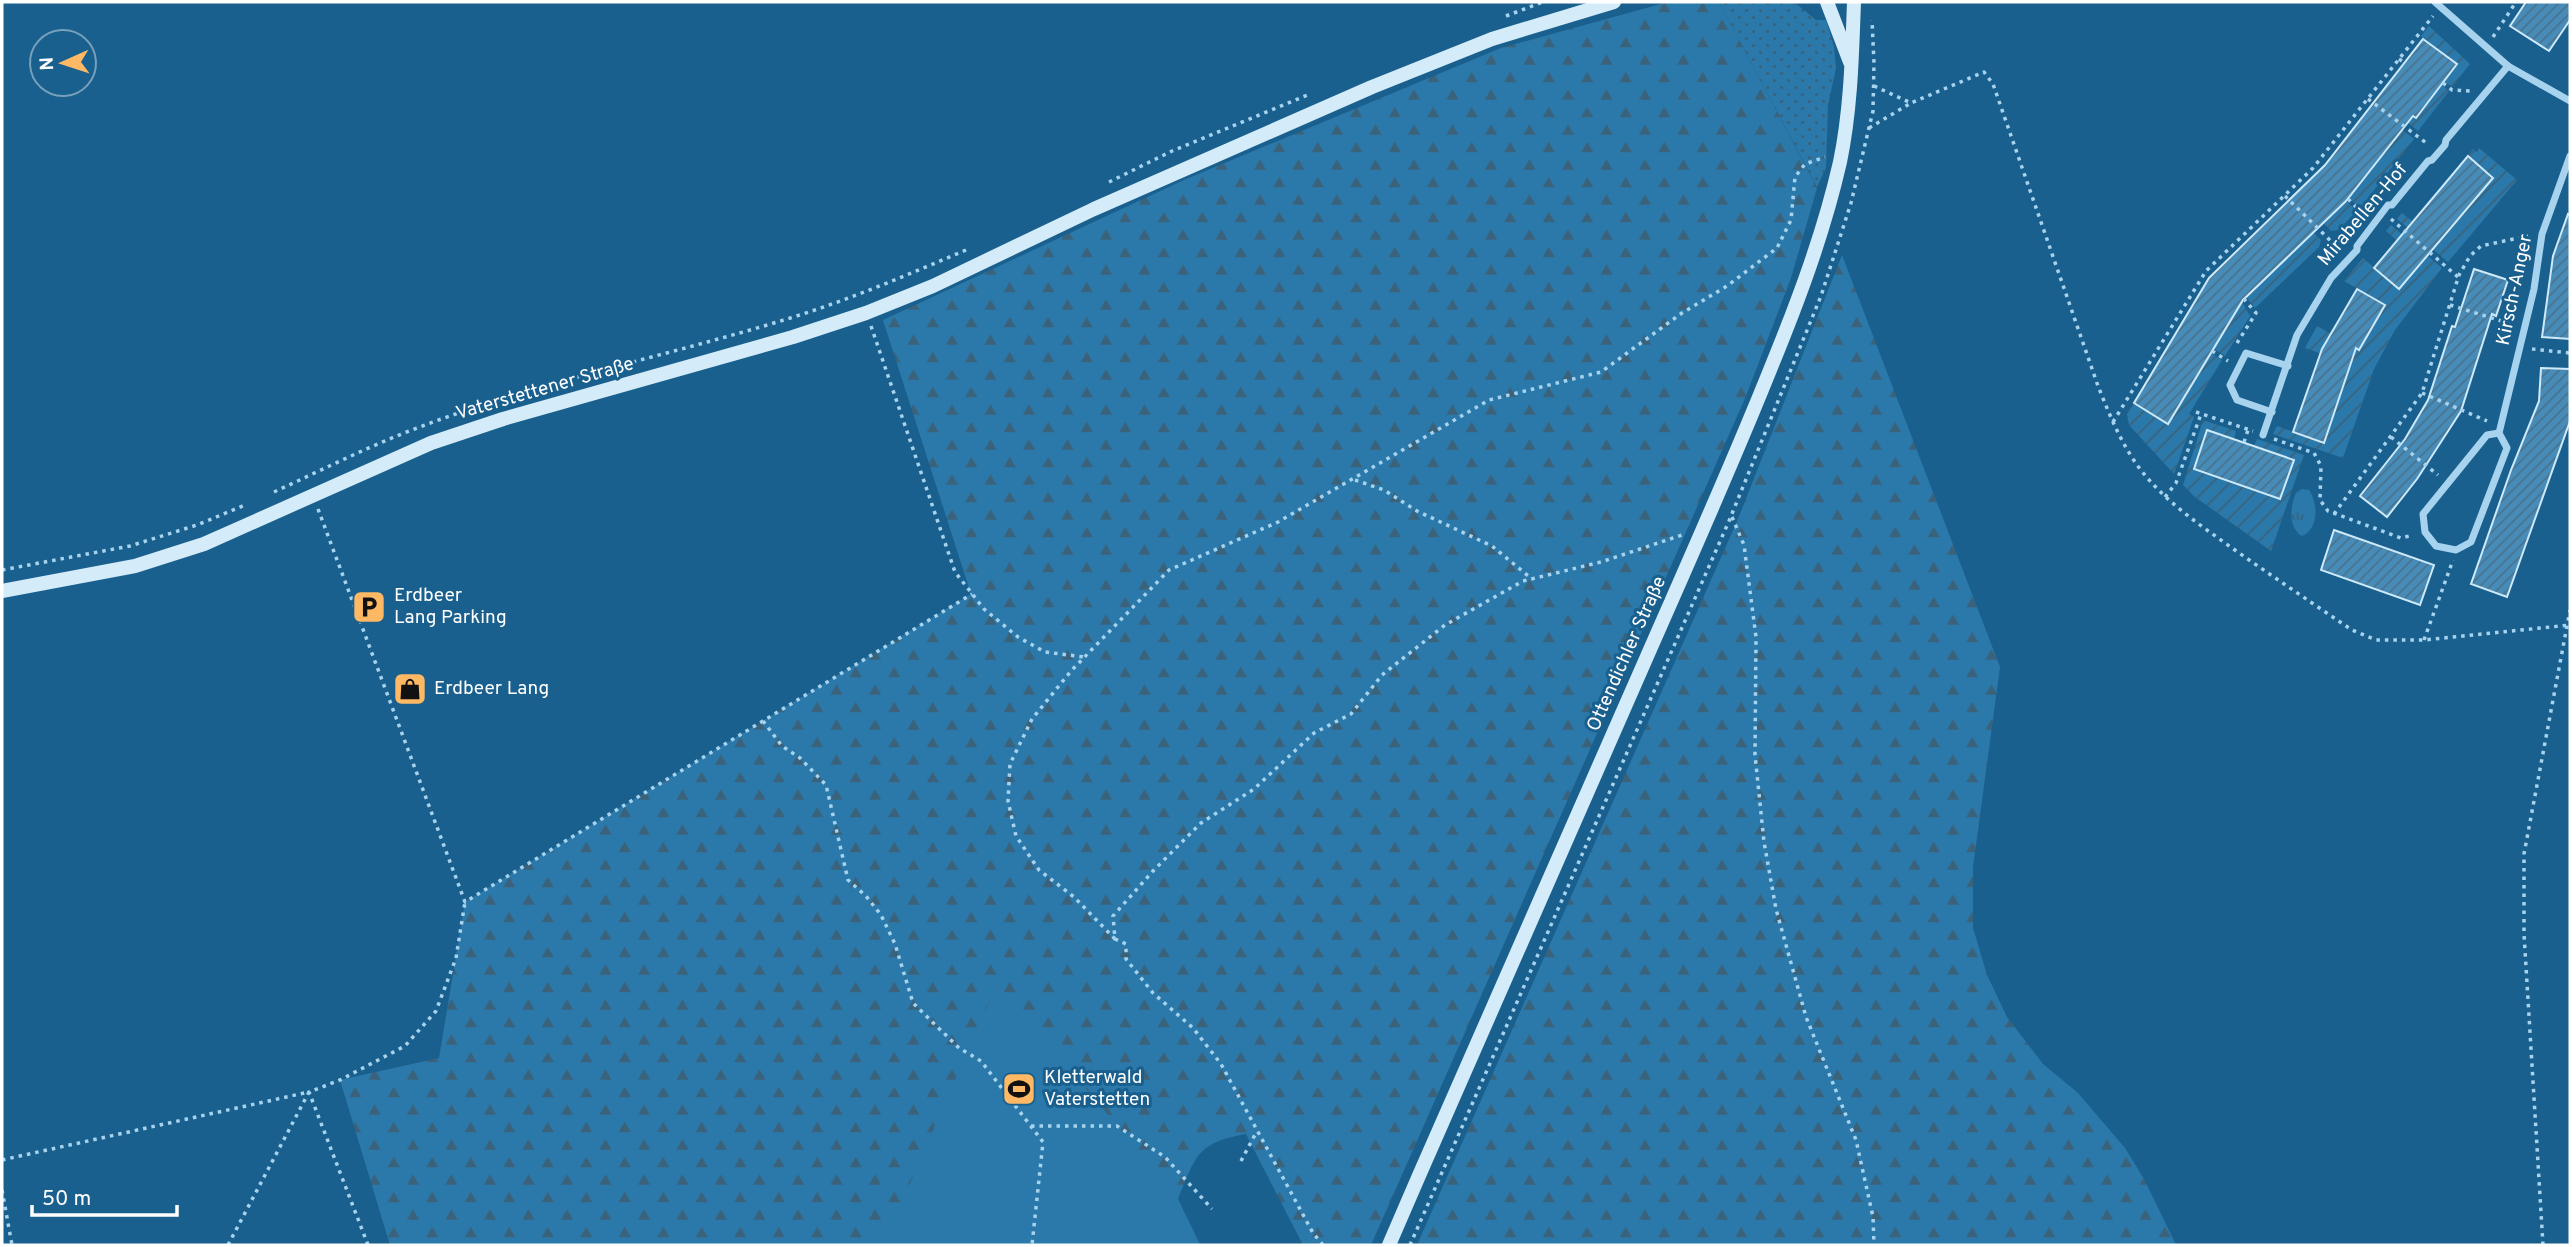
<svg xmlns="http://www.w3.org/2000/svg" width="2572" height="1247" viewBox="0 0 2572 1247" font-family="Overpass,sans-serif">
	<defs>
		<pattern id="grass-dots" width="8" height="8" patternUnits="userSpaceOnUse" patternTransform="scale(1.75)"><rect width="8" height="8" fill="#2a79aa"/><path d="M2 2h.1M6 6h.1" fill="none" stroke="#3b627b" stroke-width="1.8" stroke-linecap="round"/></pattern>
		<pattern id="forest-firs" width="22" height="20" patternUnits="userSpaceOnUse" patternTransform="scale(1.75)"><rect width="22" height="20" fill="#2a79aa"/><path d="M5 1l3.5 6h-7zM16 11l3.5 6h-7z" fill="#3b627b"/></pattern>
		<pattern id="park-tufts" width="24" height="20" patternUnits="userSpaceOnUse" patternTransform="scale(1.75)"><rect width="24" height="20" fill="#2a79aa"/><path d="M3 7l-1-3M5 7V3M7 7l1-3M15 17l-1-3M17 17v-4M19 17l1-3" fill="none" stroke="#3b627b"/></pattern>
		<pattern id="garden-furrows" width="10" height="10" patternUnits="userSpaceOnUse" patternTransform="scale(1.75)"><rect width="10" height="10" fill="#2a79aa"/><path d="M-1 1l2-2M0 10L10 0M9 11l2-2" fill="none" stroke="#3b627b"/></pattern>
		<pattern id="building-hatch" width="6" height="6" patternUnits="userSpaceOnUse" patternTransform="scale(1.75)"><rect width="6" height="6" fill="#478cb8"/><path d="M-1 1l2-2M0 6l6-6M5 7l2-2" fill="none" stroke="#49728d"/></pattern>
	</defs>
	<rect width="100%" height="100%" fill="#1a608e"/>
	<!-- grass -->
	<polygon fill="url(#grass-dots)" points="1719,2 1794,2 1816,20 1826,20 1834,47 1836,68 1828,105 1826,168 1817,187"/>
	<!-- forest -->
	<g fill="url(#forest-firs)">
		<path d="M1668,2H1719L1817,188L1791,278L1746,396L1371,1245H1303L1246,1134C1196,1143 1196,1156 1178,1199L1200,1245H390L340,1080L439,1058L465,902L971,594L883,320L1184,180L1501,48Z"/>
		<polygon points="1842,255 2000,667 1973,867 1973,928 1987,975 2007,1017 2043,1064 2078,1093 2125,1148 2144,1179 2176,1245 1417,1245 1738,519"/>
	</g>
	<!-- park -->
	<path fill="url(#park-tufts)" d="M2302,489L2309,490C2318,503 2319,529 2302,536C2288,528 2290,507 2296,493Z"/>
	<!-- garden -->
	<g fill="url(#garden-furrows)">
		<polygon points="2429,26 2470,64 2452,87 2444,81 2456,64 2421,36"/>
		<polygon points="2442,85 2449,91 2418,131 2401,117 2383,92 2416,118"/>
		<polygon points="2395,124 2414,139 2360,208 2349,198 2397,137"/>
		<polygon points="2479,148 2517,180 2448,262 2397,219 2402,213 2439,243 2493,178 2468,156 2473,149 2477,152"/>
		<polygon points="2346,201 2357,211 2338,230 2331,231 2320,219 2315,205 2328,219"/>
		<polygon points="2391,225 2442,268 2395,330 2374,369 2343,458 2273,434 2277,426 2324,443 2351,364 2305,348 2317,326 2360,350 2385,305 2344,281 2363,258 2399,289 2421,262 2386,231"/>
		<polygon points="2310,229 2321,240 2319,247 2255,308 2246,297"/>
		<polygon points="2242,302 2250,316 2225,356 2213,348"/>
		<polygon points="2211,353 2222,360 2189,414 2194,417 2174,474 2129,425 2127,414 2134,403 2168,424"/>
		<polygon points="2203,420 2236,431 2234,439 2207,430 2194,469 2280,499 2294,460 2254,446 2257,439 2304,455 2271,551 2195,497 2183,485"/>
	</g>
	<!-- pitch -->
	<polygon fill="#2a79aa" points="992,995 1055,1051 1178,1199 1200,1245 883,1245"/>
	<!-- building -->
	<g fill="url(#building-hatch)" stroke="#cde9fa" stroke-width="2">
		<polygon points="2526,2 2570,2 2570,20 2549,51 2510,26"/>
		<polygon points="2423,39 2457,64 2416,118 2413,116 2346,201 2243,300 2168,424 2134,403 2209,278 2325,165"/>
		<polygon points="2468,156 2493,178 2399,289 2374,268"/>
		<polygon points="2568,214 2570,215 2570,339 2542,337 2553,256"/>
		<polygon points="2474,269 2508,280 2496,316 2492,314 2461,411 2417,479 2387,517 2360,496 2405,439 2428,400 2452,326 2455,327"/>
		<polygon points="2357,289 2385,305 2359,350 2356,348 2324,443 2293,432 2322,349"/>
		<polygon points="2541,368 2570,369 2570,421 2507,597 2471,584 2511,470 2539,401"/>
		<polygon points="2207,430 2294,460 2280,499 2194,469"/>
		<polygon points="2334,530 2434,565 2420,605 2321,570"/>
	</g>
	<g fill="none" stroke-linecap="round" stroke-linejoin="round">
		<!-- path -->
		<g stroke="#a7d3ee" stroke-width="3.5" stroke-dasharray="3.5 5" stroke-linecap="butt">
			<polyline points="1506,16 1543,2"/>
			<polyline points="2493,37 2516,2"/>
			<polyline points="2399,59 2405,63"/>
			<polyline points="2443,83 2452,90 2470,91"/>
			<path d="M1874,86L1911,103L1984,72L1993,84L2098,386C2108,411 2118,436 2133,459C2158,497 2196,522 2232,548C2272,576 2312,603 2352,630L2376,640H2424L2570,625"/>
			<polyline points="2368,99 2429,145"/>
			<polyline points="1869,128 1911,103"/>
			<polyline points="1109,182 1172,151 1310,94"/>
			<polyline points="2285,196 2341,251"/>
			<polyline points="2348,199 2364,215"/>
			<polyline points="2391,219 2458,277"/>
			<polyline points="2450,305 2511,324"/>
			<polyline points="871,326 955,572 984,609 1018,637 1045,652 1084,657"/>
			<polyline points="2237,343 2256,313 2244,299"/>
			<polyline points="2532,349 2570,353"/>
			<polyline points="2212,351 2228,361"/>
			<polyline points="2422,393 2487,421"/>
			<polyline points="2196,412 2253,431"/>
			<polyline points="2113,422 2206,271 2313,168 2433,16"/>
			<polyline points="2391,437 2438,475"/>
			<polyline points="2274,439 2314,453 2321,466 2320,500 2328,511 2401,538 2413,535"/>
			<polyline points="2244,442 2248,430"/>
			<polyline points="1355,480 1384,490 1417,511 1492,546 1532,579"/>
			<path d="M274,492C324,469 373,444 425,425C543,381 667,356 787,319C849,300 907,275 966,250"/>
			<polyline points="2165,497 2176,483 2201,414"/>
			<polyline points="318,509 465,902 972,594"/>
			<polyline points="2334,514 2422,393 2459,275 2470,256 2481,246 2528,236"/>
			<polyline points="1732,517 1744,545 1756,637 1755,755 1764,842 1776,909 1806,1017 1856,1140 1873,1217 1874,1245"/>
			<polyline points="2,570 130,546 197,525 245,505"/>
			<polyline points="2424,640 2453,560"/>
			<polyline points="763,721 782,746 800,758 826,785 848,880 866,896 881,915 895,944 913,1003 959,1048 981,1061 1043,1142 1032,1245"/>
			<polyline points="1115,939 1074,897 1039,870 1016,836 1008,801 1010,764 1032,719 1071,671 1169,570 1278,522 1489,400 1601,372 1682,313 1727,286 1777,248 1791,220 1795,177 1805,164 1825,157"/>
			<polyline points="1031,1126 1117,1126 1165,1157 1212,1209"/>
			<polyline points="2,1160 309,1092"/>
			<polyline points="1241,1161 1257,1131"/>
			<polyline points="2,1190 12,1245"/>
			<polyline points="228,1245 309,1092"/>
			<polyline points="368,1245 309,1092 340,1080 405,1046 436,1011 456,958 465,902"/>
			<polyline points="1323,1245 1313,1233 1221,1064 1193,1028 1153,993 1126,959 1126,944 1115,939 1113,916 1153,871 1201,823 1254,789 1314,733 1351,714 1382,675 1445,625 1523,581 1601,562 1682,535"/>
			<polyline points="1410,1245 1729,521 1821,296 1851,203 1873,111 1874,63 1872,20"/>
			<polyline points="2543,1245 2524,934 2524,854 2570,610"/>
		</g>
		<!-- street -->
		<g stroke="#a7d3ee" stroke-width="7">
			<polyline points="2435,2 2508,66 2570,101"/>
			<polyline points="2272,412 2237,400 2230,385 2246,353 2288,366"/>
			<polyline points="2499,433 2507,448 2471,542 2456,550 2436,546 2425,532 2423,514 2487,435 2499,433 2534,289 2542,234 2570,156"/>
			<polyline points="2263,435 2297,335 2331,278 2357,250 2357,246 2388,205 2392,205 2428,161 2432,160 2445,145 2446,140 2508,66"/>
		</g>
		<!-- secondary -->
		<g stroke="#d4ebfa" stroke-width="14">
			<polyline points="1827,2 1850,62"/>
			<polyline points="2,591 135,566 204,544 431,443 503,419 793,337 866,313 933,286 1094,209 1372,87 1492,39 1614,2"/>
			<path d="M1389,1245C1473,1050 1559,856 1645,661C1688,563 1732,465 1772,365C1799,299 1824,232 1840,162C1851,109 1852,55 1854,2"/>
		</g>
	</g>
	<!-- icons -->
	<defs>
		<symbol id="parking-square" viewBox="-11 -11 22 22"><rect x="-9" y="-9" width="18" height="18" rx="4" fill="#ffb964" stroke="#1a608e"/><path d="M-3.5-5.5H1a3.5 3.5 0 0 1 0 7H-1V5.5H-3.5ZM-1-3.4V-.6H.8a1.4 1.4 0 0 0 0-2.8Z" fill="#111"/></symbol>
		<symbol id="shop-square" viewBox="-11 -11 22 22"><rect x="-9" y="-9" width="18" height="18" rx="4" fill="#ffb964" stroke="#1a608e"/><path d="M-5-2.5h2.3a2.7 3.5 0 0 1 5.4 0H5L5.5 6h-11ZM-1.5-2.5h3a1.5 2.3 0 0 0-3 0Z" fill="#111"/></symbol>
		<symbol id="stadium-square" viewBox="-11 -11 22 22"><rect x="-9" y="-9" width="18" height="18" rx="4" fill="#ffb964" stroke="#1a608e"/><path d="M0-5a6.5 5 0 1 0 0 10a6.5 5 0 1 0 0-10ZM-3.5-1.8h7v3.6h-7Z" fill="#111"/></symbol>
	</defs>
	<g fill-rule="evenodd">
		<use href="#parking-square" x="350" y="588" width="38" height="38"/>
		<use href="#shop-square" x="391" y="670" width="38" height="38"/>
		<use href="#stadium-square" x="1000" y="1070" width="38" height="38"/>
	</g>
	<g text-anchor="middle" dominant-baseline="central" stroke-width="6" stroke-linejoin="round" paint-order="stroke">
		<!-- street labels -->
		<g font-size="19" fill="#fff" stroke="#1a608e">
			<text transform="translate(2363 215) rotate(-50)">Mirabellen-Hof</text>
			<text transform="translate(2515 290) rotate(-78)">Kirsch-Anger</text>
			<text transform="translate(545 389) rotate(-16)">Vaterstettener Straße</text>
			<text transform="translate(1627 654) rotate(-66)">Ottendichler Straße</text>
		</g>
		<!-- poi labels -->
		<g font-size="19" fill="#fff" stroke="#1a608e" text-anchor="start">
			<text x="394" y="596">Erdbeer<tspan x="394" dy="22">Lang Parking</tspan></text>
			<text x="434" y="689">Erdbeer Lang</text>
			<text x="1044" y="1078">Kletterwald<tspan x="1044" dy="22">Vaterstetten</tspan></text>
		</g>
	</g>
	<!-- border -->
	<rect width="2572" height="1247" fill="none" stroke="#ffffff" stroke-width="7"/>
	<!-- north arrow -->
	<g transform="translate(63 63) rotate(267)"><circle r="33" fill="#1a608e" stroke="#76a0bb" stroke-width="2"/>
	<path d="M0-5L12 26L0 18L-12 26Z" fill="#ffb964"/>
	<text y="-10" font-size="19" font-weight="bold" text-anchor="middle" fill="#ffffff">N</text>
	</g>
	<!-- scale -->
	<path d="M32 1205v10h145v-10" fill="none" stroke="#ffffff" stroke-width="3.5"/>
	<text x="42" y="1205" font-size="21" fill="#ffffff" stroke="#1a608e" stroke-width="5" paint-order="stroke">50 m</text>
</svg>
